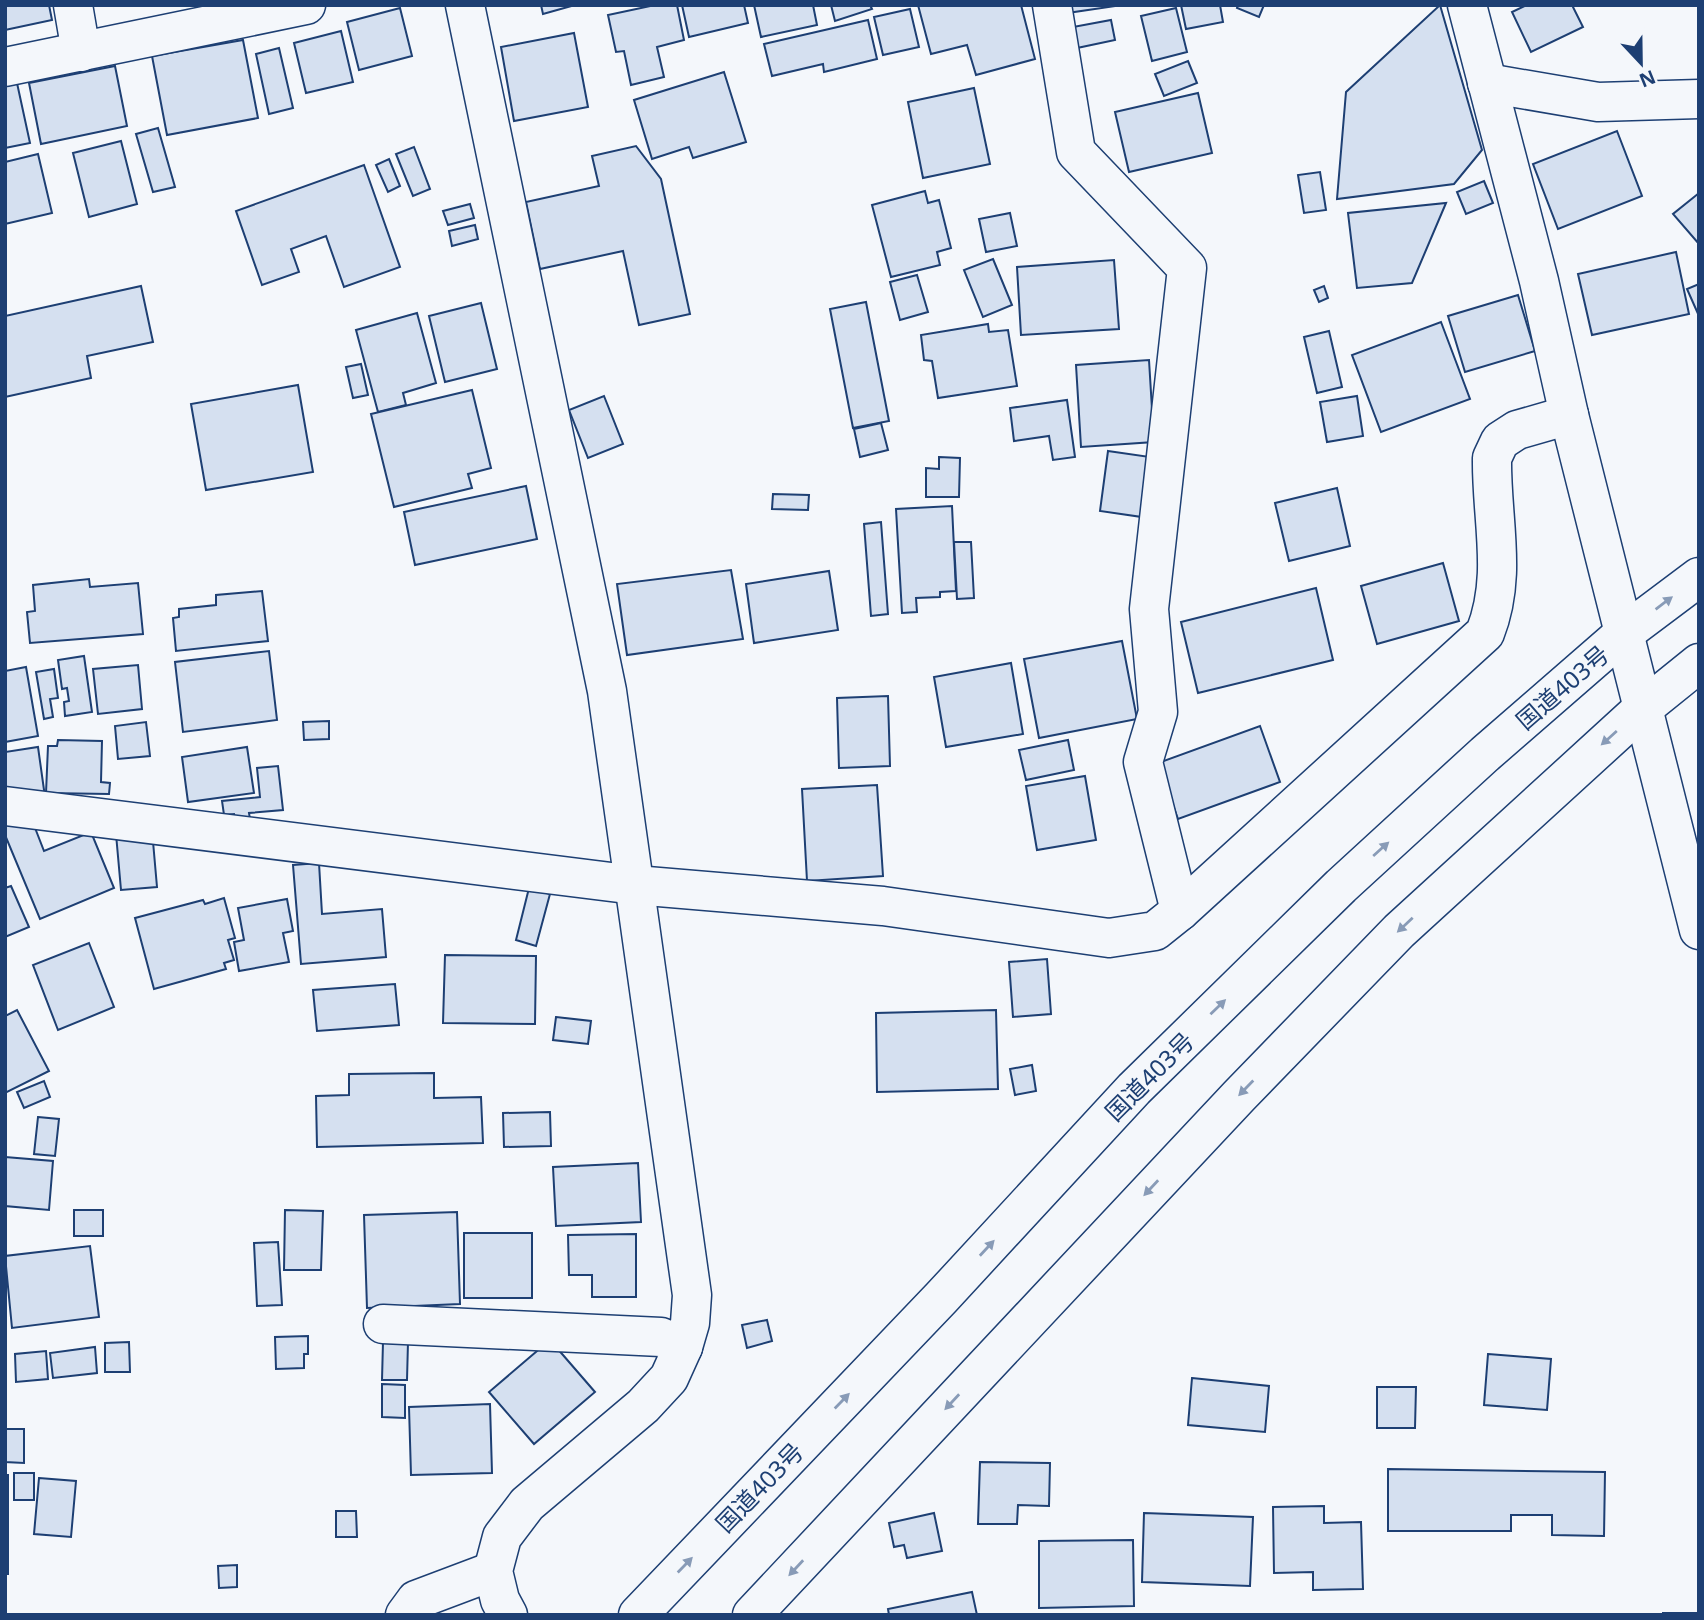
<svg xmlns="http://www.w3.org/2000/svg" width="1704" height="1620" viewBox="0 0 1704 1620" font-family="'Noto Sans','Noto Sans JP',sans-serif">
	<rect width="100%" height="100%" fill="#f4f7fb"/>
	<!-- building -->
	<g fill="#d5e0f0" stroke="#1d3f73" stroke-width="2">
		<polygon points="5,5 49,5 52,20 5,30"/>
		<polygon points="541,5 575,5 543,14"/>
		<polygon points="655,5 677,5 684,40 657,47 664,77 631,85 624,51 616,52 608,15"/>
		<polygon points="682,5 744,5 748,23 689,37"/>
		<polygon points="754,5 813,5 817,25 761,37"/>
		<polygon points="831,5 870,5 872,9 835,21"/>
		<polygon points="918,5 1021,5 1035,59 976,75 967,45 931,54"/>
		<polygon points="1066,5 1116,5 1116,6 1067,13"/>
		<polygon points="1181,5 1220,5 1223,22 1186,29"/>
		<polygon points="1238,5 1264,5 1259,17 1237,8"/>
		<polygon points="1440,5 1482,150 1454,184 1337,199 1346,92"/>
		<polygon points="1527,5 1572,5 1583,27 1531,52 1512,12"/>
		<polygon points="400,8 412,56 359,70 347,22"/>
		<polygon points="1176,8 1187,52 1152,61 1141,16"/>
		<polygon points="910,9 919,47 883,55 874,17"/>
		<polygon points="868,20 877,59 824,72 823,64 772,76 764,44"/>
		<polygon points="1111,20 1115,40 1077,48 1073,27"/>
		<polygon points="341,31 353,82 306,93 294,43"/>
		<polygon points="574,33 588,107 514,121 501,47"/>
		<polygon points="243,40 258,118 167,135 152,56"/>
		<polygon points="279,48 293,108 269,114 256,54"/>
		<polygon points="1188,61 1197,83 1164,96 1155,74"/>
		<polygon points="115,66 127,126 41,144 29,83"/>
		<polygon points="724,72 746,142 693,158 689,147 652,159 634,100"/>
		<polygon points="17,83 30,143 5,148 5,85"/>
		<polygon points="974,88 990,164 923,178 908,102"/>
		<polygon points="1198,93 1212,153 1129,172 1115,112"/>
		<polygon points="158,128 175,187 153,192 136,134"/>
		<polygon points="1617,131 1642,196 1558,229 1533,164"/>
		<polygon points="121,141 137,204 89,217 73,153"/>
		<polygon points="636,146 661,179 690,314 639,325 623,251 540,269 526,202 599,186 592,156"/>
		<polygon points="414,147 430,189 413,196 396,154"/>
		<polygon points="38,154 52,213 5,224 5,162"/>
		<polygon points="389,159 400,186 388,192 376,165"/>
		<polygon points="364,165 400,267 344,287 326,236 291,249 299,272 262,285 236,211"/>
		<polygon points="1320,172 1326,210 1304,213 1298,175"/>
		<polygon points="1484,181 1493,203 1466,214 1457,192"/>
		<polygon points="925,191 928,203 939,200 951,248 937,252 940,265 891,277 872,205"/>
		<polygon points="1699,193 1699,244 1673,214"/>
		<polygon points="1446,203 1412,283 1357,288 1348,213"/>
		<polygon points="470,204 474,218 448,225 443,211"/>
		<polygon points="1010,213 1017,246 986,252 979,219"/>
		<polygon points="475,225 478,239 452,246 449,231"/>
		<polygon points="1676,252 1689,314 1592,335 1578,274"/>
		<polygon points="993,259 1012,305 983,317 964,270"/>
		<polygon points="1114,260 1119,329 1021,335 1017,267"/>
		<polygon points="917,275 928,312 900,320 890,282"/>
		<polygon points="1699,284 1699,316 1687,289"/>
		<polygon points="141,286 153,342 87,356 91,378 5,397 5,316"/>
		<polygon points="1324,286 1328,298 1319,302 1314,290"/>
		<polygon points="1518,295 1535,351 1465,372 1448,316"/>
		<polygon points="866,302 889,421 853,428 830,309"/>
		<polygon points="481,303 497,369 445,382 429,316"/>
		<polygon points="417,313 436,383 403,393 406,405 378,412 356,330"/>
		<polygon points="1441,322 1470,399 1381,432 1352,355"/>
		<polygon points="988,324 989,332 1008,330 1017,386 938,398 932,361 924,360 921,335"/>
		<polygon points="1329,331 1342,387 1317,393 1304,337"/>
		<polygon points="1149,360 1154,442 1081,447 1076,365"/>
		<polygon points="361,364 368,395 353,398 346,367"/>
		<polygon points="298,385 313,472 206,490 191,404"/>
		<polygon points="472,390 491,468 468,474 472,488 394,507 371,414"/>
		<polygon points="604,396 623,444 588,458 569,410"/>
		<polygon points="1357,396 1363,436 1327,442 1320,402"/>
		<polygon points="1067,400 1075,457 1053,460 1049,436 1014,441 1010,408"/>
		<polygon points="881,423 888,450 860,457 854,429"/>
		<polygon points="1108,451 1150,457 1142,517 1100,511"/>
		<polygon points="939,457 960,458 959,497 926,497 926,468 939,469"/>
		<polygon points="526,486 537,539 415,565 404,512"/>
		<polygon points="1337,488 1350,546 1289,561 1275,503"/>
		<polygon points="773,494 809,495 808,510 772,509"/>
		<polygon points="952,506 956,591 940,592 940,597 916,598 917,612 902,613 896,509"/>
		<polygon points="881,522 888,614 871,616 864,524"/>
		<polygon points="954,542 971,542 974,598 957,599"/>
		<polygon points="1443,563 1459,621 1377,644 1361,586"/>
		<polygon points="731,570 743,639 627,655 617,584"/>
		<polygon points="829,571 838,630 754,643 746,584"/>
		<polygon points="89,579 90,587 138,583 143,634 30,643 27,612 35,611 33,585"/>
		<polygon points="1316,588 1333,660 1198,693 1181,622"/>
		<polygon points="262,591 268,641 176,651 173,618 179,617 179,609 216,605 216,595"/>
		<polygon points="1122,641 1137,719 1039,738 1024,659"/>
		<polygon points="269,651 277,720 183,732 175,662"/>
		<polygon points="84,656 92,712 65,716 64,702 69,701 67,688 62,689 58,660"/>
		<polygon points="1011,663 1023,734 946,747 934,677"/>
		<polygon points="138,665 142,709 98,714 93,669"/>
		<polygon points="26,667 38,736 5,742 5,671"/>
		<polygon points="54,669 58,698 50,699 53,717 44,719 36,672"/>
		<polygon points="888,696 890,766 839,768 837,698"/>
		<polygon points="329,721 329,739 304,740 303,722"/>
		<polygon points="146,722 150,756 118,759 115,726"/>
		<polygon points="1260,726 1280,782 1178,819 1158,763"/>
		<polygon points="58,740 102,741 101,782 110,783 109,794 46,793 48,746 57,746"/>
		<polygon points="1068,740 1074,770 1026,780 1019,750"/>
		<polygon points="38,747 45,797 5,788 5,752"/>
		<polygon points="247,747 254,793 188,802 182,757"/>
		<polygon points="278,766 283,810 249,813 250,819 235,820 234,814 224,815 222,801 260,797 257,768"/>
		<polygon points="1085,776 1096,840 1037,850 1026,786"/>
		<polygon points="877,785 883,876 807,881 802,789"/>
		<polygon points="30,815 44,851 91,832 114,888 40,919 5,835 5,825"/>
		<polygon points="152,830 157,887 121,890 116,834"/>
		<polygon points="319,863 322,914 382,909 386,957 301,964 293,865"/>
		<polygon points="11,886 29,927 5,937 5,888"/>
		<polygon points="529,888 550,894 536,946 516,940"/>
		<polygon points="224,898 235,938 228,940 234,960 224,963 226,969 154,989 135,918 203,900 205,904"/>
		<polygon points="287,899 293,931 283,933 289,962 239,971 234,942 244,940 238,908"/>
		<polygon points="89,943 114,1007 58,1030 33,965"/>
		<polygon points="445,955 536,956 535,1024 443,1023"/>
		<polygon points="1047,959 1051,1014 1013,1017 1009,962"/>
		<polygon points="395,984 399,1025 317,1031 313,990"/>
		<polygon points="17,1010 49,1071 5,1093 5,1016"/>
		<polygon points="996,1010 998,1089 877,1092 876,1013"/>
		<polygon points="556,1017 591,1021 588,1044 553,1040"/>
		<polygon points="1032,1065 1036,1091 1015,1095 1010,1069"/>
		<polygon points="434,1073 434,1098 481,1097 483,1143 317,1147 316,1096 349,1095 349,1074"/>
		<polygon points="44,1081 50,1097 24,1108 17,1092"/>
		<polygon points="550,1112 551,1146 504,1147 503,1113"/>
		<polygon points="38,1117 59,1119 55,1156 34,1154"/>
		<polygon points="5,1157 53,1161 49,1210 5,1206"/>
		<polygon points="638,1163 641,1222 556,1226 553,1167"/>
		<rect x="74" y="1210" width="29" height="26"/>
		<polygon points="285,1210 323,1211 321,1270 284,1270"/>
		<polygon points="457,1212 460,1304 367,1308 364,1215"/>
		<rect x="464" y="1233" width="68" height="65"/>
		<polygon points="636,1234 636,1297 592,1297 592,1275 569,1275 568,1235"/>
		<polygon points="278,1242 282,1305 257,1306 254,1243"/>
		<polygon points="90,1246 99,1317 12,1328 5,1256"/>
		<polygon points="767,1320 772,1341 747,1348 742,1325"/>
		<polygon points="308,1336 308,1354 304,1354 304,1368 276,1369 275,1337"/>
		<polygon points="550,1340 595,1392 534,1444 489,1392"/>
		<polygon points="129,1342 130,1372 105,1372 105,1343"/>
		<polygon points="383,1342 408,1342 407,1380 382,1380"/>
		<polygon points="95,1347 97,1373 53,1378 50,1353"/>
		<polygon points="46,1351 48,1379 16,1382 15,1354"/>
		<polygon points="1488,1354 1551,1359 1547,1410 1484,1405"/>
		<polygon points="1192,1378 1269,1386 1265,1432 1188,1425"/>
		<polygon points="382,1384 405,1385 405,1418 382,1417"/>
		<polygon points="1377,1387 1416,1387 1415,1428 1377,1428"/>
		<polygon points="490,1404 492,1473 411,1475 409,1407"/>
		<polygon points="5,1429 24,1429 24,1463 5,1462"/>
		<polygon points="980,1462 1050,1463 1049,1506 1018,1505 1017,1524 978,1524"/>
		<polygon points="1388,1469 1605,1472 1604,1536 1552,1535 1552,1515 1511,1515 1511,1531 1388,1531"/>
		<rect x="14" y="1473" width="20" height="27"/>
		<rect x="5" y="1475" width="3" height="99"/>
		<polygon points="39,1478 76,1481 71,1537 34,1534"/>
		<polygon points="1324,1506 1324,1523 1361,1522 1363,1589 1313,1590 1313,1572 1274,1573 1273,1507"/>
		<polygon points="336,1511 356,1511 357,1537 336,1537"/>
		<polygon points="934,1513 942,1551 907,1558 904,1545 894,1547 889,1523"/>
		<polygon points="1144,1513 1253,1517 1250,1586 1142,1582"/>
		<polygon points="1133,1540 1134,1606 1039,1608 1039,1541"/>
		<polygon points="237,1565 237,1587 219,1588 218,1566"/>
		<polygon points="972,1592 977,1615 889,1615 888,1609"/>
		<rect x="1663" y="1613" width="36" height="2"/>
	</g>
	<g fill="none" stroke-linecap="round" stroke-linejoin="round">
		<defs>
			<g id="minor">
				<polyline points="73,5 81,52"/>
				<polyline points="465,5 607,691 692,1295 690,1323 683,1347 669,1378 643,1406 527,1504 502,1537 493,1571 500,1600 508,1615"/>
				<polyline points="1052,5 1076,152 1187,268 1149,609 1158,712 1143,762 1180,911"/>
				<polyline points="1467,5 1539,281 1569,415 1699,930"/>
				<polyline points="1487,83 1598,102 1699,99"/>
				<path d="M5,806L635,885L883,906L1109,938L1155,931L1180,911L1485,633C1508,575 1491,519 1492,458L1500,441L1517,430L1569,415"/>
				<polyline points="383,1324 661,1337 683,1347"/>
				<polyline points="405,1615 416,1600 493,1571"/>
			</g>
			<polyline id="tertiary" points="5,67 306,5"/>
			<g id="trunk">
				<polyline points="638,1615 941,1298 1134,1089 1341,886 1485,754 1623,634 1699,577"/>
				<polyline points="752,1615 1239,1096 1399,931 1642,709 1699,663"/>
			</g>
		</defs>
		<!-- minor casing -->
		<use href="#minor" stroke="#1d3f73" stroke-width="41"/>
		<!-- tertiary casing -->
		<use href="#tertiary" stroke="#1d3f73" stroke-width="41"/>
		<!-- trunk casing -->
		<use href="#trunk" stroke="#1d3f73" stroke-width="41"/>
		<!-- minor -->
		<use href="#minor" stroke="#f4f7fb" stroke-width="38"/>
		<!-- tertiary -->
		<use href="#tertiary" stroke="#f4f7fb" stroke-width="38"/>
		<!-- trunk -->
		<use href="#trunk" stroke="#f4f7fb" stroke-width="38"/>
	</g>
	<!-- one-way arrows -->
	<defs><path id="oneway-solid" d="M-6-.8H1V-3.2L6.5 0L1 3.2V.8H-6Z" transform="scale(1.75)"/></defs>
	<g fill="#889bb7">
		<use href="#oneway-solid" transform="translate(1664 603) rotate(-37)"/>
		<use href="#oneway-solid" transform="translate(1609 738) rotate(138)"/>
		<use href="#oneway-solid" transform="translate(1381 849) rotate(-42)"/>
		<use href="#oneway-solid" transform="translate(1405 925) rotate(137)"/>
		<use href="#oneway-solid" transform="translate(1218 1007) rotate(-44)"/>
		<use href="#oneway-solid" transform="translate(1246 1088) rotate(134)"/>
		<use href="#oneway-solid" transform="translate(1151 1188) rotate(133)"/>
		<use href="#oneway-solid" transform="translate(987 1248) rotate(-47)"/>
		<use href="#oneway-solid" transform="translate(842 1401) rotate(-46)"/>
		<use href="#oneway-solid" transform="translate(952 1402) rotate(133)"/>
		<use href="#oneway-solid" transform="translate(685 1565) rotate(-46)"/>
		<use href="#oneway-solid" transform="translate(796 1568) rotate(133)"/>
	</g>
	<g text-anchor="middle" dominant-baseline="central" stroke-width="5" stroke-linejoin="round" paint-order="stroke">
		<!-- street labels -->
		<g font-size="24" fill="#1d3f73" stroke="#f4f7fb">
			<text transform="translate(1562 687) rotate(-41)">国道403号</text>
			<text transform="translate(1149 1076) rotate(-45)">国道403号</text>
			<text transform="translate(759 1487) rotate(-46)">国道403号</text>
		</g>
	</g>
	<!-- border -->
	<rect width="1704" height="1620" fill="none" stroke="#1d3f73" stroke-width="14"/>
	<!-- north arrow -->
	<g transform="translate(1641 63) rotate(158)" stroke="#f4f7fb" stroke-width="5" paint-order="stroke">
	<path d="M0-5L12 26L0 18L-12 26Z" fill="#1d3f73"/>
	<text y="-10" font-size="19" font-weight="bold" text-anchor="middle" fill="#1d3f73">N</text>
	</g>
</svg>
